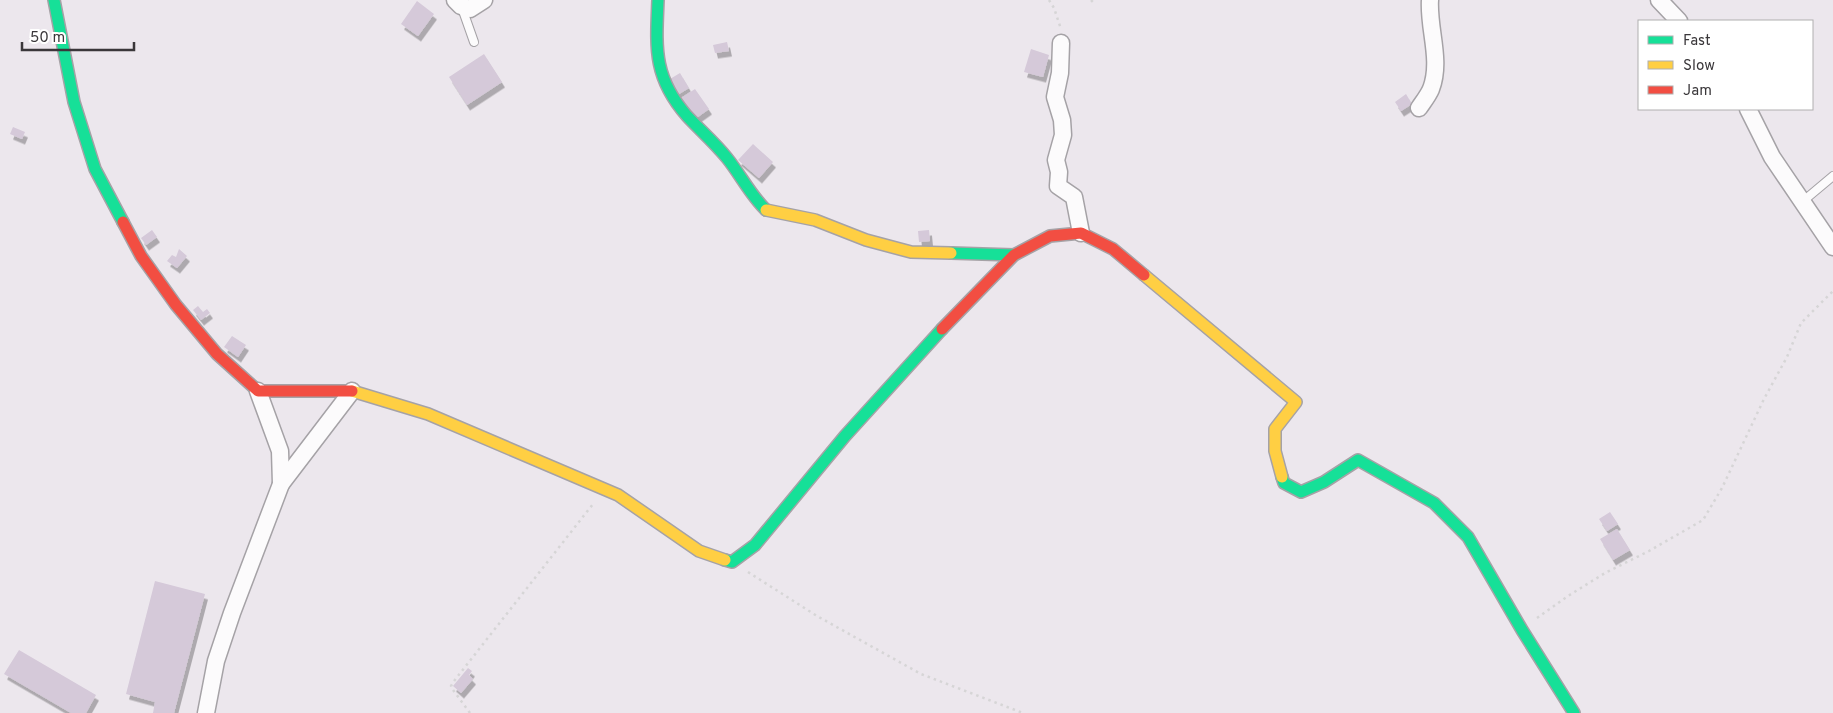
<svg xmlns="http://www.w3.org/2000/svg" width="1833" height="713" viewBox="0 0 1833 713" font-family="Overpass,sans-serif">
	<defs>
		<filter id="shadow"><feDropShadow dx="3" dy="5.5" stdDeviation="0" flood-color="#0004"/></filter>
	</defs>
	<rect width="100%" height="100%" fill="#ece7ed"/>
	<!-- building -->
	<g fill="#d5c9d9" filter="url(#shadow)">
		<polygon points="417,1 434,14 418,36 401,24"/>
		<polygon points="727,42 729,51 715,53 713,45"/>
		<polygon points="1031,49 1049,55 1043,77 1024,72"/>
		<polygon points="484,54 502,82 467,105 449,77"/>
		<polygon points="680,73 689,88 679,94 670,79"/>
		<polygon points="695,89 709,109 695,119 681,98"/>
		<polygon points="1406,94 1412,104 1401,111 1395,102"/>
		<polygon points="13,127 25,132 22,139 10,134"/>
		<polygon points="753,144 773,162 759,178 738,160"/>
		<polygon points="152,230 157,237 146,245 141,238"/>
		<polygon points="929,230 930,241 919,242 918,231"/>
		<polygon points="179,249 187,256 177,268 167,261 172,255 176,257"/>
		<polygon points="198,306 203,312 207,309 210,313 201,320 193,310"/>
		<polygon points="232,336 246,345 238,357 224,347"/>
		<polygon points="1610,512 1618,524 1607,531 1599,519"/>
		<polygon points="1617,529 1630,550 1613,560 1600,539"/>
		<polygon points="155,581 205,594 174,713 153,713 155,702 126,694"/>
		<polygon points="19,650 96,695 86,713 71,713 4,674"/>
		<polygon points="468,668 472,671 469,675 473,679 461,693 453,686"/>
	</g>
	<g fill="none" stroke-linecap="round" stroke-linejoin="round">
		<defs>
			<g id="lane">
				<polyline points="462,8 474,42"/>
				<polyline points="1802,202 1833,176"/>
			</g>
			<g id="street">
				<polyline points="455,0 461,6 470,9 484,0"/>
				<polyline points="1659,0 1679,21"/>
				<polyline points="1061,43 1060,73 1055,97 1062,120 1063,135 1056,160 1059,172 1058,186 1074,197 1081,233"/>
				<path d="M1419,108C1423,102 1428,96 1431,89C1442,60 1428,29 1430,0"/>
				<polyline points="1748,109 1772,157 1833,247"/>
				<polyline points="281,484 352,391"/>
				<polyline points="206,713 216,661 232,613 281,484 280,451 258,391"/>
			</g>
			<g id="fast">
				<polyline points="54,0 74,102 95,169 123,222"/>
				<path d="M658,0C656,48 653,77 687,116C700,130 715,143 727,158C740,174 751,196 766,210"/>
				<polyline points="951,253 1014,255"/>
				<polyline points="1282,477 1284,483 1301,492 1324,482 1358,460 1434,503 1468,537 1522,630 1574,713"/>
				<polyline points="725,560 732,562 755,545 845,436 942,329"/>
			</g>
			<g id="slow">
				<polyline points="766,210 815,220 866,240 911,252 951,253"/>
				<polyline points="1144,275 1296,402 1275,429 1275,451 1282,477"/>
				<polyline points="352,391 428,414 618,495 699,551 725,560"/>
			</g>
			<g id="jam">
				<polyline points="123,222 141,256 176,305 217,354 258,391 352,391"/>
				<polyline points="942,329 1014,255 1050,236 1081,233 1113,249 1144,275"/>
			</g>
		</defs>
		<!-- lane casing -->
		<use href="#lane" stroke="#a5a2a6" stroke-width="10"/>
		<!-- street casing -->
		<use href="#street" stroke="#a5a2a6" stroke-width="19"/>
		<!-- fast casing -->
		<use href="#fast" stroke="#a5a2a6" stroke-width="14"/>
		<!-- slow casing -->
		<use href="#slow" stroke="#a5a2a6" stroke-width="14"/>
		<!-- jam casing -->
		<use href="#jam" stroke="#a5a2a6" stroke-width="14"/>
		<!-- path -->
		<g stroke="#d6d5d6" stroke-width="2.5" stroke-dasharray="2.5 4" stroke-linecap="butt">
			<polyline points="1049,0 1054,8 1061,29"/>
			<polyline points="1091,0 1093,2"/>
			<polyline points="748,572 817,616 921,674 1023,713"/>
			<polyline points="1537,618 1568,596 1605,573 1649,551 1703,520 1722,488 1764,399 1787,357 1801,323 1833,291"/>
			<polyline points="470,713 453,690 451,686 454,681 593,504"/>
		</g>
		<!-- lane -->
		<use href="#lane" stroke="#fcfbfc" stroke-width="8"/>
		<!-- street -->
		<use href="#street" stroke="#fcfbfc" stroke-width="16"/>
		<!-- fast -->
		<use href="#fast" stroke="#16e098" stroke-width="11"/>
		<!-- slow -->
		<use href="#slow" stroke="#ffcf43" stroke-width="11"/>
		<!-- jam -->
		<use href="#jam" stroke="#f24e42" stroke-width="11"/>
	</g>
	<!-- legend -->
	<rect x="1638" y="20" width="175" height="90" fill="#ffffff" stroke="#b0afb0"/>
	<rect x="1648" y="36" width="25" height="8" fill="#16e098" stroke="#b0afb0"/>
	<text x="1683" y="45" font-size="15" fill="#3a373a">Fast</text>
	<rect x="1648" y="61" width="25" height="8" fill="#ffcf43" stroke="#b0afb0"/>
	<text x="1683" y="70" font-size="15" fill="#3a373a">Slow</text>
	<rect x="1648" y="86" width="25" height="8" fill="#f24e42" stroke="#b0afb0"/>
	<text x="1683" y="95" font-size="15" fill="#3a373a">Jam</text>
	<!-- scale -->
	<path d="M22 42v8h112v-8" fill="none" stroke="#3a373a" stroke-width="2.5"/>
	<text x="30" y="42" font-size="15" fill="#3a373a" stroke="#ffffff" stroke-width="4" paint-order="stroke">50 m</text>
</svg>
